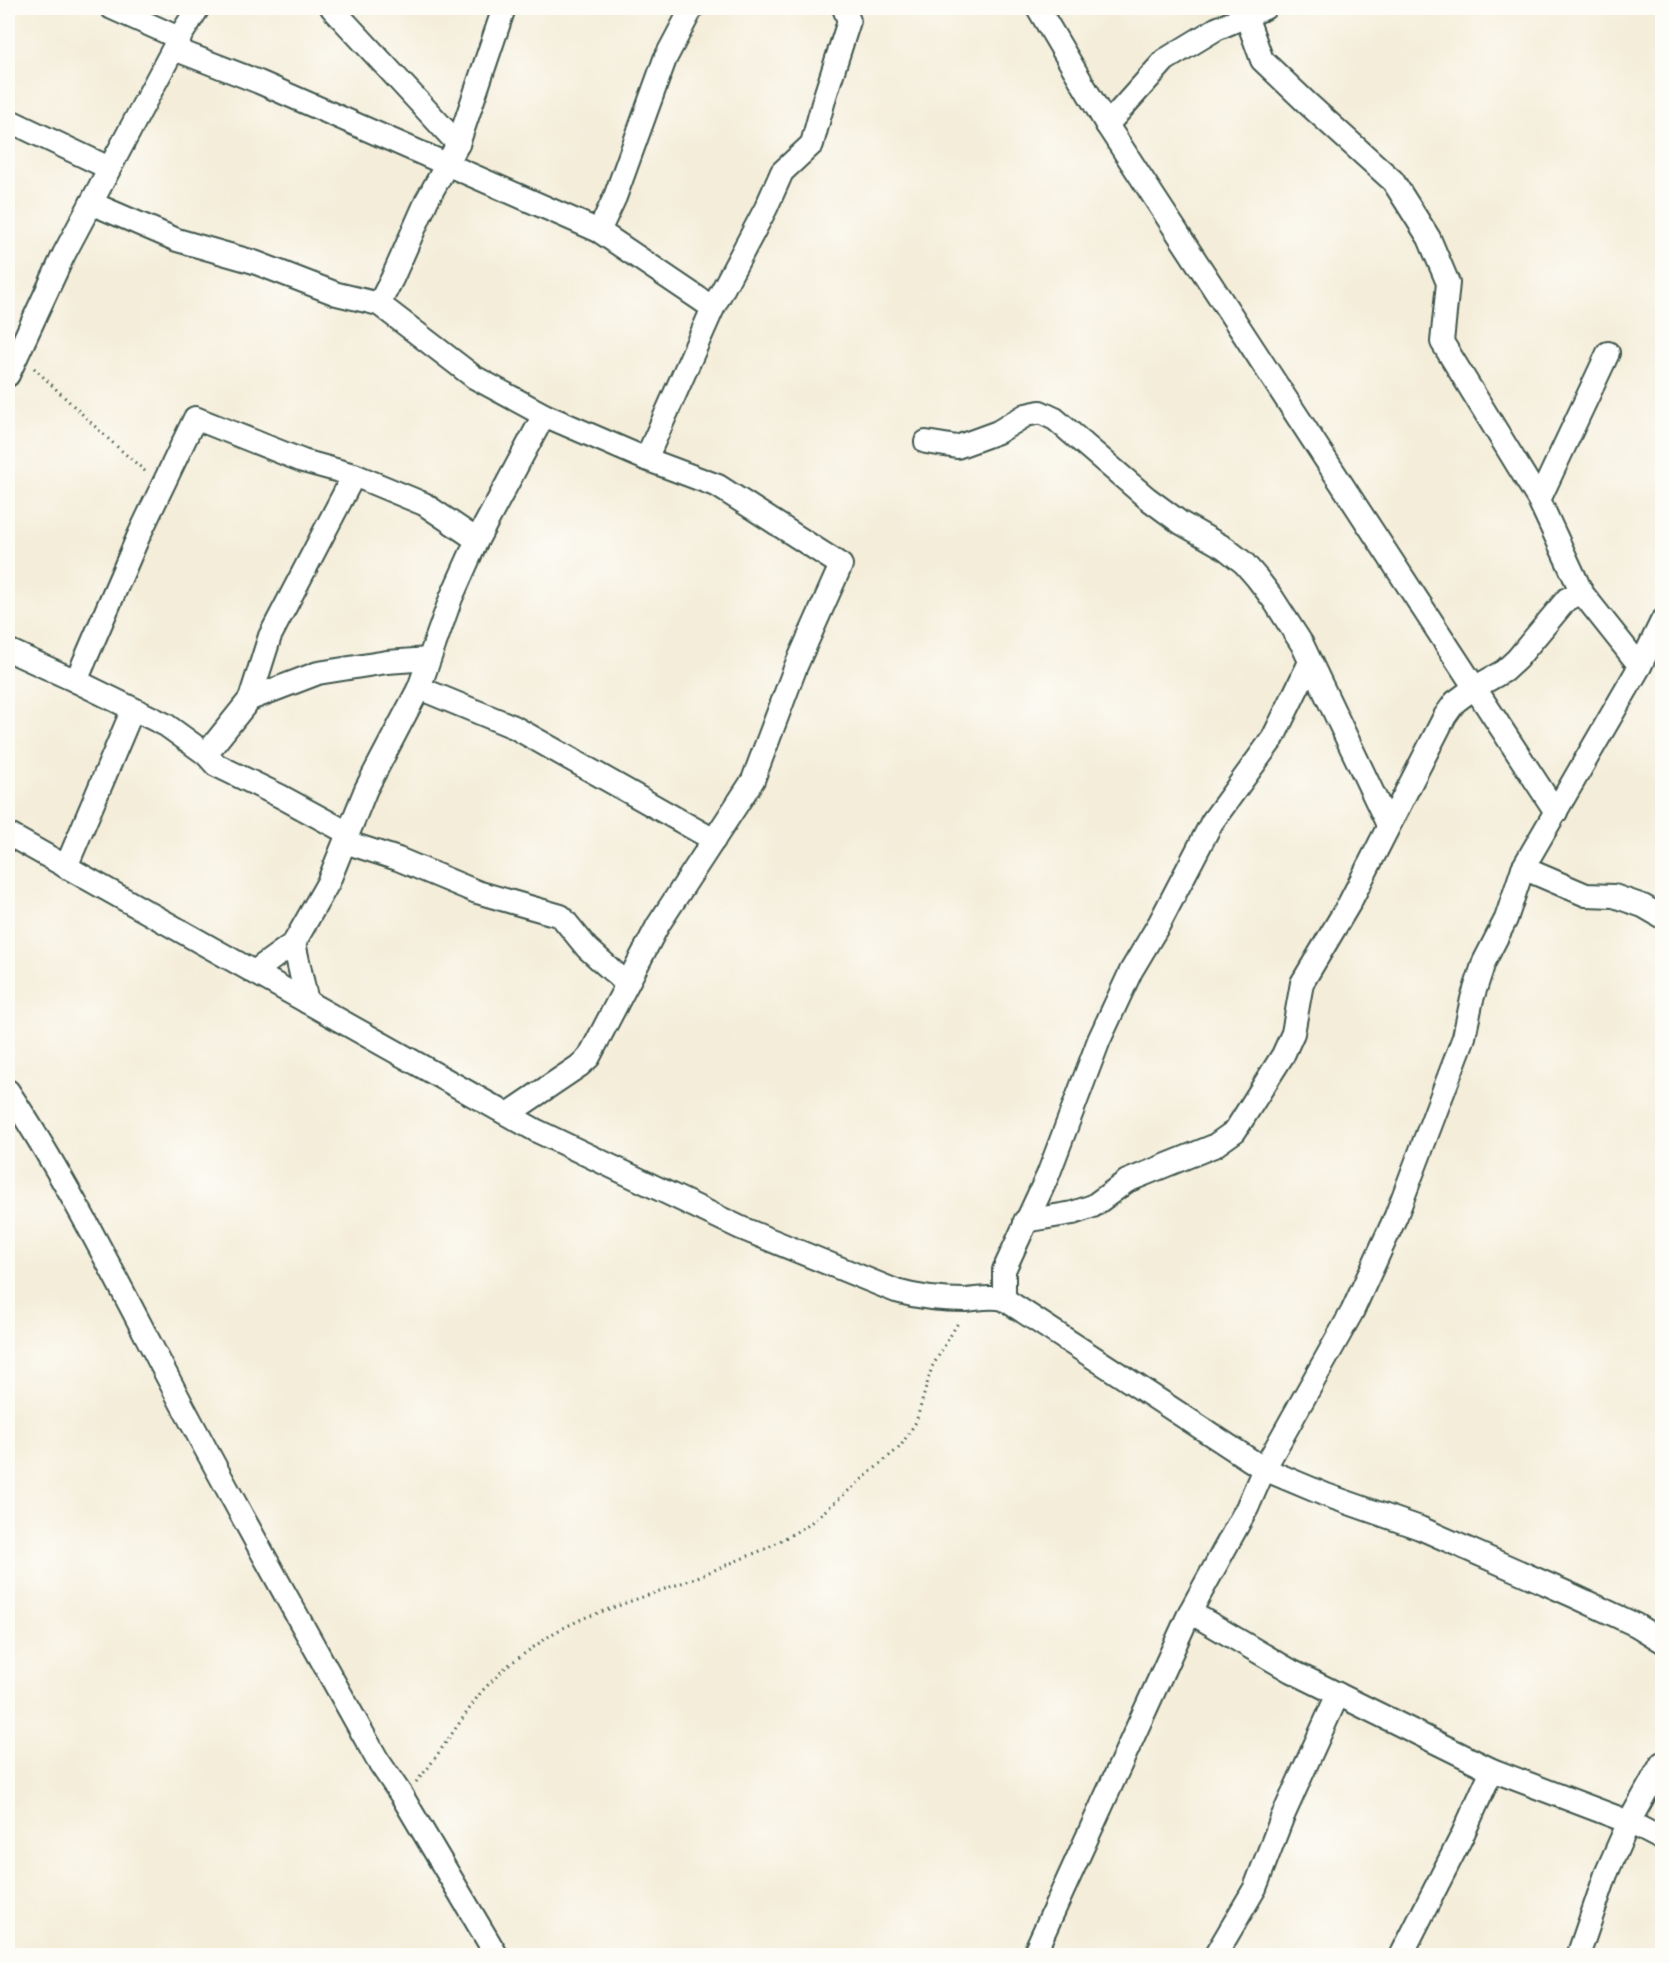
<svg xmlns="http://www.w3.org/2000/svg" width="1670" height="1963" viewBox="0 0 1670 1963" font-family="Mynerve,sans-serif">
	<rect width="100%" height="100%" fill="#fdfcf7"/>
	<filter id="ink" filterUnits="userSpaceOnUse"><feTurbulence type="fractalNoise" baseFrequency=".0167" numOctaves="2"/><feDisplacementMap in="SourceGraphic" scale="12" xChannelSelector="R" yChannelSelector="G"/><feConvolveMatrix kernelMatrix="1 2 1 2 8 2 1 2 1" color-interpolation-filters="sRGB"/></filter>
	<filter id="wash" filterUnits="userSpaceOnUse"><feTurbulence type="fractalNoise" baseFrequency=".008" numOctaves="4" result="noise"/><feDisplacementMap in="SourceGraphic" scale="24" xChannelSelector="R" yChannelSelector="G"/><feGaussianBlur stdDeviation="1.35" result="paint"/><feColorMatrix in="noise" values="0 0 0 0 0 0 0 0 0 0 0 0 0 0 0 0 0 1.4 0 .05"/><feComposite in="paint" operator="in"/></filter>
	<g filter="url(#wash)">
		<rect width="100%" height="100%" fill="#f4edd9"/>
	</g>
	<g filter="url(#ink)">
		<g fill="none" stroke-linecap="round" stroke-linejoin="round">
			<defs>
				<g id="minor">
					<polyline points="112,8 179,38 198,8"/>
					<polyline points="332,8 458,144"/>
					<polyline points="504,8 458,144 427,200 392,279 379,304 474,377 544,415 646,459"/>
					<polyline points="692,8 665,59 615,197 599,231 713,308"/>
					<polyline points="1038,8 1107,125 1556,812"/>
					<polyline points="1246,16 1262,60 1307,103 1393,181 1429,238 1448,283 1442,342 1539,500 1582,593 1640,666"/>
					<polyline points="174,49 259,82 599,231"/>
					<polyline points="8,120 109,168"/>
					<polyline points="1107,125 1165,60 1216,29 1265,8"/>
					<polyline points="91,203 177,240 254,262 337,294 379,304"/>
					<polyline points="8,375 64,254 179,38"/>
					<polyline points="926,442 957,447 998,432 1026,415 1040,412 1055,419 1147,498 1181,523 1225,548 1244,563 1257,578 1273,599 1302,644 1388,825"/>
					<polyline points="1539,500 1608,353"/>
					<polyline points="8,650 76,681 139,535 195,418 303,461 354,475 424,504 477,540"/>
					<polyline points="76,681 166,725 206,754 216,765 280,796 348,833"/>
					<polyline points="419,688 514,727 714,840"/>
					<polyline points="250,699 270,636 354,475"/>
					<polyline points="206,754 250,699 318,673 387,662 429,659"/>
					<path d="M8,834L537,1131L741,1228L896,1291C920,1298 941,1300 966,1300C979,1299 990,1296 1004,1299L1264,1469L1326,1495L1420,1528L1574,1596L1636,1625L1662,1641"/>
					<polyline points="345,842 398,859 477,892 561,916 587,948 627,984"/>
					<polyline points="66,867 133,709"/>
					<polyline points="1523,868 1640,666 1662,621"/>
					<polyline points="294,943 307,1002"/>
					<polyline points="254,972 294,943 328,883 366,789 419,688 451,598 477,540 544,415"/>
					<path d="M8,1091C76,1194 130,1307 188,1416C250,1532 313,1645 377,1759L402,1796L497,1956"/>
					<polyline points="508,1114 579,1066 589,1057 658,925 753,780 796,666 841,565 718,486 646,459 713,308 766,208 782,172 812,144 825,96 849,21 844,8"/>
					<polyline points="1025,1221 1073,1213 1093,1206 1127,1181 1214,1146 1235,1131 1283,1055 1293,1033 1302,983 1349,904 1445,716 1455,702 1474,688 1504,671 1517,659 1567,599 1582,593"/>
					<polyline points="1004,1299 1004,1270 1048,1175 1099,1040 1131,971 1159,924 1212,822 1273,738 1310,662"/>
					<polyline points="1190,1612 1291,1671 1492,1770 1629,1822 1662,1839"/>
					<polyline points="1033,1956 1190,1612 1247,1508 1264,1469 1352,1312 1396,1216 1464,1037 1472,999 1484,962 1506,919 1523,868 1586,895 1614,896 1643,906 1662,917"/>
					<polyline points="1215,1956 1255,1888 1282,1818 1338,1694"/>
					<polyline points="1401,1956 1462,1836 1492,1770"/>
					<polyline points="1578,1956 1606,1874 1629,1822 1662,1763"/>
				</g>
			</defs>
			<!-- minor casing -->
			<use href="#minor" stroke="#3f574d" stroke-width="26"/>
			<!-- path -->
			<g stroke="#3f574d" stroke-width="3" stroke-dasharray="1.5 4.5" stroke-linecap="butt">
				<polyline points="34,368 106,437 146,472"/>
				<polyline points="416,1782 428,1768 481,1692 507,1666 555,1632 584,1618 690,1580 765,1549 807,1526 900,1447 916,1422 932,1367 959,1321"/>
			</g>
			<!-- minor -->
			<use href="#minor" stroke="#fff" stroke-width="22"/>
		</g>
	</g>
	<!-- margin -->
	<rect width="1670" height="1963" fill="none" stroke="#fdfcf7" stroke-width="30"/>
</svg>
